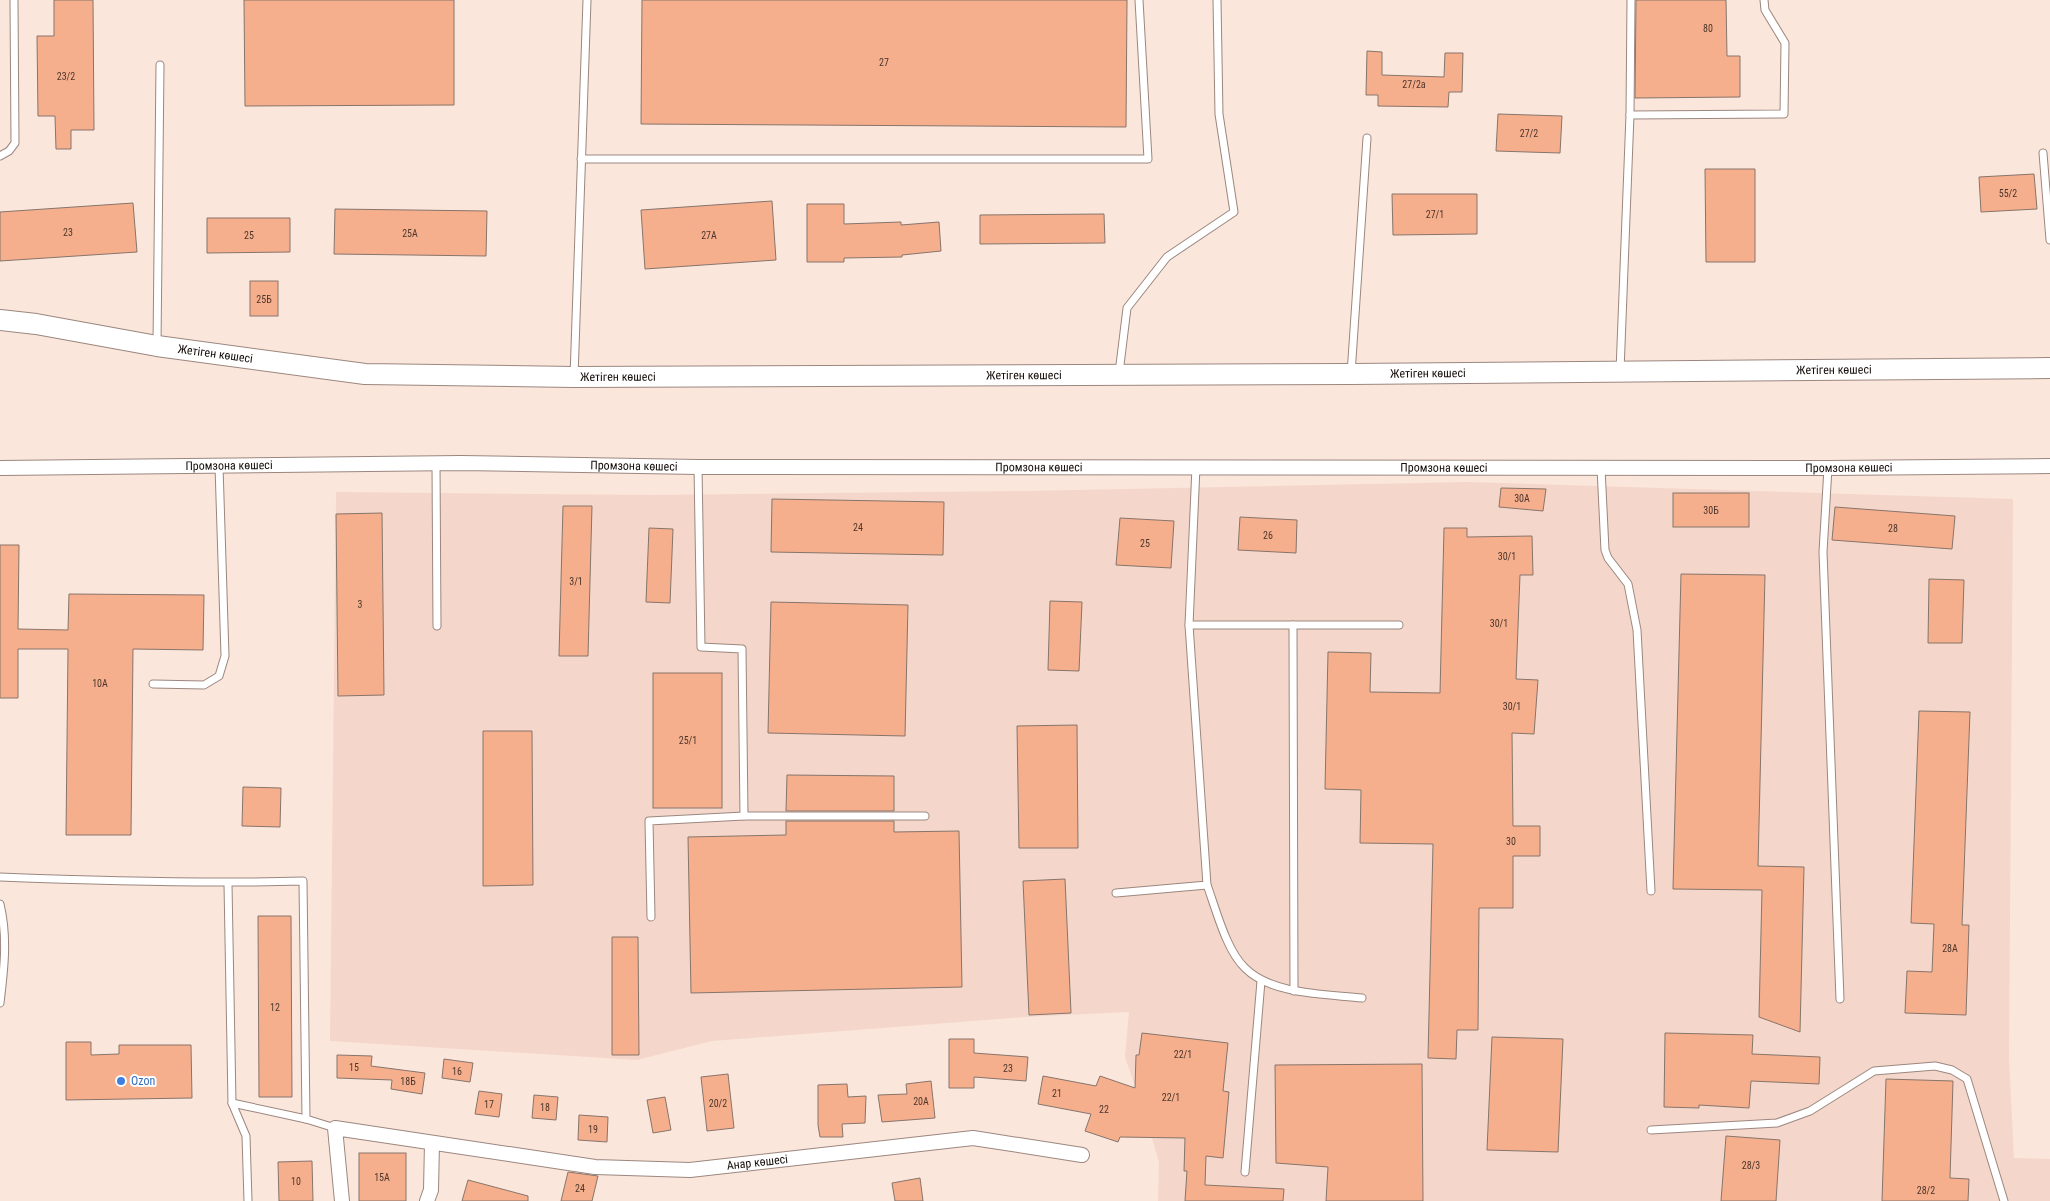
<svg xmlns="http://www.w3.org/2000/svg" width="2050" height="1201" viewBox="0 0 2050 1201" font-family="'Roboto Condensed',sans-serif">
	<rect width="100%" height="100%" fill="#fbe6dc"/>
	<!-- built -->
	<polygon fill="#f4d7ca" points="1468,482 2013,499 2009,1058 2014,1158 2050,1159 2050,1201 1158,1201 1159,1162 1146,1118 1125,1057 1129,1012 1025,1017 712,1041 637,1060 330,1041 336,492 652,495 1027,491"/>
	<!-- building -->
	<g fill="#f6af8d" stroke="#87746b">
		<polygon points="54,0 93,0 94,130 71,130 71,149 56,149 55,116 38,116 37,36 54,36"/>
		<polygon points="244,0 454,0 454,105 245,106"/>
		<polygon points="642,0 1127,0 1126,127 641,124"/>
		<polygon points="1636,0 1726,0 1727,56 1740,56 1740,97 1635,98"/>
		<polygon points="1367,51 1382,52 1382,75 1444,77 1445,53 1463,53 1462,92 1449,92 1448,107 1378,106 1378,95 1366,95"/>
		<polygon points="1498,114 1562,116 1560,153 1496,151"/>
		<polygon points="1705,169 1755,169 1755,262 1706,262"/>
		<polygon points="2034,174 2037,209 1981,212 1979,177"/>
		<polygon points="1392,194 1477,194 1477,234 1393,235"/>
		<polygon points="772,201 776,260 645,269 641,210"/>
		<polygon points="133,203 137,252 0,261 0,212"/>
		<polygon points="807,204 844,204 844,224 901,222 901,225 939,222 941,251 902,255 902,257 844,258 844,262 807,262"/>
		<polygon points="335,209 487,211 486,256 334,254"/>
		<polygon points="1104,214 1105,243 980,244 980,215"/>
		<polygon points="207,218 290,218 290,252 207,253"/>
		<rect x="250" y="281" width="28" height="35"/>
		<polygon points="1501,488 1546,489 1543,511 1499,507"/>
		<rect x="1673" y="493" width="76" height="34"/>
		<polygon points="772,499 944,502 943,555 771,552"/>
		<polygon points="563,506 592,506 588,656 559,656"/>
		<polygon points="1835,507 1955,516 1952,549 1832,540"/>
		<polygon points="382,513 384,695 338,696 336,514"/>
		<polygon points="1240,517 1297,520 1296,553 1238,550"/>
		<polygon points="1120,518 1174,521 1171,568 1116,565"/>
		<polygon points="649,528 673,529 670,603 646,602"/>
		<polygon points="1444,528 1467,528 1467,537 1532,536 1533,575 1520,575 1516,679 1538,680 1534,734 1512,733 1513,826 1540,826 1540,856 1513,856 1513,908 1479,908 1478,1030 1457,1030 1456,1059 1428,1058 1433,844 1360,843 1361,790 1325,789 1328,652 1371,653 1370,692 1440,693"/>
		<polygon points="0,545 19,545 18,629 68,630 69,594 204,595 203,650 133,649 131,835 66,835 68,649 18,649 18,698 0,698"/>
		<polygon points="1681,574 1765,575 1758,866 1804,867 1800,1032 1759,1017 1762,890 1673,889"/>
		<polygon points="1929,579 1964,580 1962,643 1928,643"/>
		<polygon points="1050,601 1082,602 1079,671 1048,670"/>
		<polygon points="771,602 908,605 905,736 768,733"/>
		<rect x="653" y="673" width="69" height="135"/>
		<polygon points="1919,711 1970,712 1962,925 1969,925 1966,1015 1905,1013 1907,971 1932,972 1934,924 1911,923"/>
		<polygon points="1077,725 1078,848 1019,848 1017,726"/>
		<polygon points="483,731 532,731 533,885 483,886"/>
		<polygon points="787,775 894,776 894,811 786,811"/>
		<polygon points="243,787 281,788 280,827 242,826"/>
		<polygon points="786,821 894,821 894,832 959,831 962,987 691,993 688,837 786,835"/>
		<polygon points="1065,879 1071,1013 1029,1015 1023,881"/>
		<polygon points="258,916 291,916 292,1097 259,1097"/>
		<polygon points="612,937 638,937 639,1055 612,1055"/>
		<polygon points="1142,1033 1228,1043 1223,1091 1229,1092 1223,1158 1206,1156 1205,1185 1284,1189 1283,1201 1185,1201 1187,1171 1184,1171 1185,1138 1120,1137 1118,1142 1085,1131 1091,1114 1038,1104 1043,1076 1096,1086 1100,1076 1135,1088 1136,1055 1139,1055"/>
		<polygon points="1665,1033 1753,1035 1752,1054 1820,1057 1819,1084 1751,1081 1749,1108 1699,1105 1699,1108 1664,1107"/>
		<polygon points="1492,1037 1563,1039 1558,1152 1487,1150"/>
		<polygon points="949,1039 974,1039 974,1053 1028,1057 1026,1081 974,1077 974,1088 949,1088"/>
		<polygon points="66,1042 91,1042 91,1055 119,1054 119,1045 191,1045 192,1098 66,1100"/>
		<polygon points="337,1055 372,1056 371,1066 425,1073 422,1094 391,1089 392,1080 337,1078"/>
		<polygon points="444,1059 473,1063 470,1082 442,1078"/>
		<polygon points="1422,1064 1423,1201 1326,1201 1328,1167 1276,1163 1275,1065"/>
		<polygon points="728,1074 734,1128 707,1131 701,1077"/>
		<polygon points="1886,1079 1953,1081 1950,1178 1969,1179 1968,1201 1882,1201"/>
		<polygon points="931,1081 935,1118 882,1122 878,1095 907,1094 906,1084"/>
		<polygon points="847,1084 848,1097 866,1096 865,1123 842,1124 843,1137 820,1137 818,1125 818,1085"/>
		<polygon points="479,1091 502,1094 499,1117 475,1114"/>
		<polygon points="534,1095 558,1097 556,1120 532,1118"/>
		<polygon points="665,1097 671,1130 653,1133 647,1100"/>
		<polygon points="579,1115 608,1117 607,1142 578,1140"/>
		<polygon points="1726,1136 1780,1140 1776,1201 1721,1201"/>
		<rect x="359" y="1153" width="47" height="48"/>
		<polygon points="312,1161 313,1201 279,1201 278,1162"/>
		<polygon points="568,1172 598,1176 592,1201 561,1201"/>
		<polygon points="920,1178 923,1201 895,1201 892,1183"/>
		<polygon points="468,1180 528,1196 528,1201 462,1201"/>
	</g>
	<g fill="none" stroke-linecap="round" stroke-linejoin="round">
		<defs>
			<g id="lane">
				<polyline points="1630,115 1784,114 1785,43 1765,10 1764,0"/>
				<polyline points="2043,153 2050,240"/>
				<polyline points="0,156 9,151 15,143 14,1"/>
				<polyline points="581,159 1148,159 1139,0"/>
				<polyline points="157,345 160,65"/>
				<polyline points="1620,371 1630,115 1631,0"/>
				<polyline points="1119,373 1127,308 1167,257 1234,212 1219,114 1217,0"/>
				<polyline points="1351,374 1367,138"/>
				<polyline points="574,377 587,0"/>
				<polyline points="436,464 437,626"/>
				<polyline points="698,467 701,647 742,649 744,816 925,816"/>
				<polyline points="1601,468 1605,550 1608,558 1628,584 1637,630 1651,891"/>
				<polyline points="1828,468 1823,552 1840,999"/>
				<polyline points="1189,625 1399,625"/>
				<polyline points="1293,625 1294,991"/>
				<polyline points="153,684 204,685 219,676 225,656 219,466"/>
				<path d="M0,877C101,881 202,884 303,881L306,1119"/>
				<polyline points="228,884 232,1103 246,1136 248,1201"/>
				<path d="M1207,885C1216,909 1226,950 1245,968C1272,995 1326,994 1362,998"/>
				<polyline points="1116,893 1207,885 1189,625 1196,467"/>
				<path d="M0,904C8,937 4,970 0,1003"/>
				<polyline points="651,917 649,821 744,816"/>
				<polyline points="232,1103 306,1119 335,1128"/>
				<polyline points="1651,1130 1777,1123 1810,1111 1874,1071 1935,1066 1952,1070 1967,1079 2004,1201"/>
				<polyline points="1245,1172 1261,981"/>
			</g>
			<g id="street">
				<path id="s1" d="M0,468L461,463L698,467L1828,468L2050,466"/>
				<path id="s2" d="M342,1201L335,1128L595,1167L690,1170L973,1138L1082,1155"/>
				<polyline points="427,1201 431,1190 432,1143"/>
			</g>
			<g id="secondary">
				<path id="s3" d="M0,320L36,324L157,346L365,374L574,377L1351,374L2050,368"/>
			</g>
		</defs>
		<!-- lane casing -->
		<use href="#lane" stroke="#9b877f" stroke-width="9"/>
		<!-- street casing -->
		<use href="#street" stroke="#9b877f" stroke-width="16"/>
		<!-- secondary casing -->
		<use href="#secondary" stroke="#9b877f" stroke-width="22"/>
		<!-- lane -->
		<use href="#lane" stroke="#fff" stroke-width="7"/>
		<!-- street -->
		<use href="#street" stroke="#fff" stroke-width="14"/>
		<!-- secondary -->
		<use href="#secondary" stroke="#fff" stroke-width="20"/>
	</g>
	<!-- markers -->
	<circle fill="#3f7fe0" stroke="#fff" stroke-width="2" cx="121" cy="1081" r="5"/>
	<g text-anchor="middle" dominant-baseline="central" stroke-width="4" stroke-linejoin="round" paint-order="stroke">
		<!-- number labels -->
		<g font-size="10" fill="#4c362b">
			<text x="1708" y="28">80</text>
			<text x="884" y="62">27</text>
			<text x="66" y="76">23/2</text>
			<text x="1414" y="84">27/2а</text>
			<text x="1529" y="133">27/2</text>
			<text x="2008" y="193">55/2</text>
			<text x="1435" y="214">27/1</text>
			<text x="68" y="232">23</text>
			<text x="410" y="233">25А</text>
			<text x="249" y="235">25</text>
			<text x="709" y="235">27А</text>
			<text x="264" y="299">25Б</text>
			<text x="1522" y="498">30А</text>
			<text x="1711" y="510">30Б</text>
			<text x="858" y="527">24</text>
			<text x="1893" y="528">28</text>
			<text x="1268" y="535">26</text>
			<text x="1145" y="543">25</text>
			<text x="1507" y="556">30/1</text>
			<text x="576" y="581">3/1</text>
			<text x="360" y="604">3</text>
			<text x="1499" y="623">30/1</text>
			<text x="100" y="683">10А</text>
			<text x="1512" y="706">30/1</text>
			<text x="688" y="740">25/1</text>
			<text x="1511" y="841">30</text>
			<text x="1950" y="948">28А</text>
			<text x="275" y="1007">12</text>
			<text x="1183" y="1054">22/1</text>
			<text x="354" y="1067">15</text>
			<text x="1008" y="1068">23</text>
			<text x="457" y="1071">16</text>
			<text x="408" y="1081">18Б</text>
			<text x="1057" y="1093">21</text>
			<text x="1171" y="1097">22/1</text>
			<text x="921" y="1101">20А</text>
			<text x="718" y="1103">20/2</text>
			<text x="489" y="1104">17</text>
			<text x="545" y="1107">18</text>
			<text x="1104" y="1109">22</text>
			<text x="593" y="1129">19</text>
			<text x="1751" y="1165">28/3</text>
			<text x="382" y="1177">15А</text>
			<text x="296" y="1181">10</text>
			<text x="580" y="1188">24</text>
			<text x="1926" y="1190">28/2</text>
		</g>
		<!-- street labels -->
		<g font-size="12" fill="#140d0a" stroke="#fff">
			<text stroke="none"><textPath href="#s3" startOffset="218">Жетіген көшесі</textPath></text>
			<text stroke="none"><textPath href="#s3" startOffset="1838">Жетіген көшесі</textPath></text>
			<text stroke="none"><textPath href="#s3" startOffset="1432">Жетіген көшесі</textPath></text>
			<text stroke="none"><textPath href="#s3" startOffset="1028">Жетіген көшесі</textPath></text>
			<text stroke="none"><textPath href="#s3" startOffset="622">Жетіген көшесі</textPath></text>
			<text stroke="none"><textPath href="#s1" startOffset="229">Промзона көшесі</textPath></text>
			<text stroke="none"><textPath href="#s1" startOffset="634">Промзона көшесі</textPath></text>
			<text stroke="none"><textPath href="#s1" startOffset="1039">Промзона көшесі</textPath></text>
			<text stroke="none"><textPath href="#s1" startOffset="1444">Промзона көшесі</textPath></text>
			<text stroke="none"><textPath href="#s1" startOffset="1849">Промзона көшесі</textPath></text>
			<text stroke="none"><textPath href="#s2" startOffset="499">Анар көшесі</textPath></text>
		</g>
		<!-- shop labels -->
		<g font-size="12" fill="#366cbe" stroke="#fff" text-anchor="start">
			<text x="131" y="1081">Ozon</text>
		</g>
	</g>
</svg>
